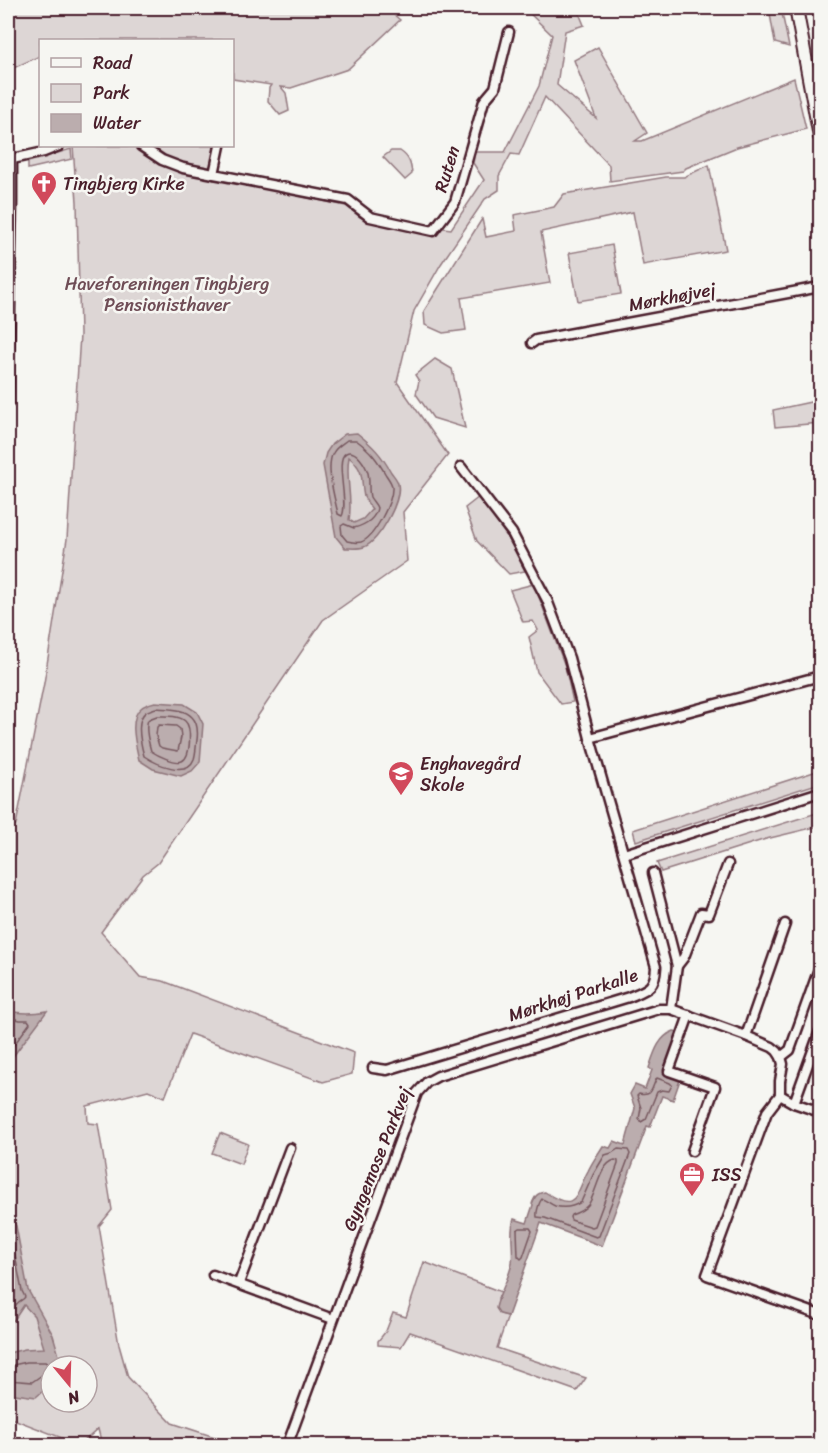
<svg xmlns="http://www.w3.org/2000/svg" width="828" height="1453" viewBox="0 0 828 1453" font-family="Sriracha,sans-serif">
	<rect width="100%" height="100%" fill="#f6f6f2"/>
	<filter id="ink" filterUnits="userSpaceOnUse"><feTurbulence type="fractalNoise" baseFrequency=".0167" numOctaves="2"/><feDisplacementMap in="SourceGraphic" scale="12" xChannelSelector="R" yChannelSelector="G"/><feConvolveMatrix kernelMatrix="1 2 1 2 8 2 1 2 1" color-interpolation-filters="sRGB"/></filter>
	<g filter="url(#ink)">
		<!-- green -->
		<g fill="#ddd6d5" stroke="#947a80" stroke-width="1.5" fill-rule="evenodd">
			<polygon points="8,8 386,8 400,20 348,69 291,88 281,87 286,93 289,111 280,115 268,101 269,88 271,85 233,79 232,40 40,40 40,56 11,69 13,85 8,120"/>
			<path d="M524,8H577L584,25L565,31L557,85L596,118L574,60L598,47L647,133L635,141H642L794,78L806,129L737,147L686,168L683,171L610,181L609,165L545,97L519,155L511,154L499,176V190L485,199L441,264L414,311L397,382L448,455L403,512L407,561L323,620L158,863L143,875L101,932L140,977L163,981L354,1053L352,1074L323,1082L190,1034L165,1097L148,1090L87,1106L88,1123L98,1124L112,1210L99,1226L119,1345L128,1377L172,1423L239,1445H102L98,1429L80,1445L8,1417V827L16,825L44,683L67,539L80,335L77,202L73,146H216L210,177L346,206L360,217L451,229L484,180L473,163L475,152H505L539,86L552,35ZM51,1366H87V1402H51Z"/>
			<polygon points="769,8 781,8 789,47 775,43"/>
			<polygon points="71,149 72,159 28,169 28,162"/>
			<path d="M391,151H400C409,157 411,163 412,174L405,180L383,157Z"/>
			<polygon points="709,165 726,250 643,265 633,212 541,232 550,283 461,298 466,330 443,333 425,325 424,311 482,219 486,237 516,231 514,215 554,207 564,194 666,177 684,177"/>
			<polygon points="612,245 621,294 578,301 569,253"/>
			<polygon points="435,359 452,369 465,428 433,418 416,394 419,381 415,375"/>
			<polygon points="820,400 820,423 775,427 773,410"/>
			<polygon points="479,497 508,538 525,571 509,574 477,541 465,508"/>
			<polygon points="534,584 565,666 573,702 561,704 537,672 529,637 538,630 533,621 523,622 510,590"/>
			<polygon points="820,770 820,783 636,841 633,830"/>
			<polygon points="820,812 820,826 766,839 661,872 657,863"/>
			<polygon points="220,1133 248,1144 241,1164 212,1153"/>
			<polygon points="424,1262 501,1292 498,1298 500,1314 508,1316 497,1348 586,1378 577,1391 410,1332 401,1347 378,1345 378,1341 386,1331 393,1313 406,1317"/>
		</g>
		<!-- water -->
		<g fill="#bbadae" stroke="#8e747a" stroke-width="1.5" fill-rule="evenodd">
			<path d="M357,433C373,446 381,454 391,472C393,475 398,480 398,484C402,500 379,542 364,547C358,549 351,548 345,548L336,537L323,465L326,453L332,444L345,434ZM349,457C366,472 360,478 364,497C366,501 369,505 372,509L363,519L354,523L349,520C353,499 345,478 349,457Z"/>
			<path d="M155,702L184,704L197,712L203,724L200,762L192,771L181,776L153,769L139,760C136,746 128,718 141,708C144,705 151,703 155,702Z"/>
			<path d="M8,1011C22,1014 33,1014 47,1011L8,1063Z"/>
			<path d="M674,1031L678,1032L663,1074L680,1080L673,1100L662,1096L650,1127L647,1126L602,1246L541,1223L508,1316L500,1314L496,1308C499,1293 509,1279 512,1263C514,1248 509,1233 514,1219L527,1223L533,1205L532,1204C535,1196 537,1193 545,1192C578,1214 575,1194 588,1171C592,1162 598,1154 603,1146L610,1148L614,1141L625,1145L634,1112L635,1108L630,1094L635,1085L645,1089L652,1070L649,1068C654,1053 658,1037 674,1031Z"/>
			<polygon points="8,1211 16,1226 28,1290 53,1335 62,1366 51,1366 51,1384 36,1397 8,1393 8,1353 25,1349 44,1348 34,1316 24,1305 14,1320 8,1322"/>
		</g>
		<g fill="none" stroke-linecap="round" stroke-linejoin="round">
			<!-- shore -->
			<g stroke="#77585f" stroke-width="1.5">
				<path d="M347,440H356C370,450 377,459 386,475C388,478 392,483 392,487C393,501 374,538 361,542C357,543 351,542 347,541L342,535L341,526L344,524L354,528C365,525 375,520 377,508C376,504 372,501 370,497C368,489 370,481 368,473C366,466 356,448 346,453C334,459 349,503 342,516L338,514C335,499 325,467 333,453C336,447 342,444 347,440Z"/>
				<path d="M156,708C167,709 184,708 192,717C198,723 198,732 197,740C196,745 196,753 194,759C187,778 156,764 144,756C141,745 135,719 146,712C147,711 155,708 156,708Z"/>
				<path d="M157,716C166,716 178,715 185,721C192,727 191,757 182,761C175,764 157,755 151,751C149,744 145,727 148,720C150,718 154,717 157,716Z"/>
				<polygon points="159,725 176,726 180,729 181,737 178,751 162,748 159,746 156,736 157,727"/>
				<polyline points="8,1017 20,1020 28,1020 30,1023 8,1053"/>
				<path d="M657,1078L670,1083L672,1085L669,1091L662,1090L657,1092L646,1119L641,1122L639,1119L641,1108L637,1096L639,1094C654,1097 651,1087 657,1078Z"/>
				<path d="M618,1149L628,1150L630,1154L599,1236L596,1237L545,1218L537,1217C536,1213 539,1202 542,1199C546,1200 550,1204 555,1206C565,1209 573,1207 581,1202L593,1175L605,1155L612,1153Z"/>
				<path d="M615,1160L618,1161V1164L595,1226L592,1227L571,1220L570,1217L571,1215C577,1213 584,1210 588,1205C597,1193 599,1164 615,1160Z"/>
				<path d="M8,1223L10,1229L22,1291L25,1297C24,1299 22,1300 20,1301C14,1305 13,1312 8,1316"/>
				<polygon points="520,1228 530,1228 532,1231 523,1257 521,1259 518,1256 517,1230"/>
				<polyline points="8,1366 27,1362 45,1362 47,1363 49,1370 48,1372 42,1375 32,1382 8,1380"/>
			</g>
			<defs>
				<g id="street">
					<polyline points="141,146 162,160 183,168 348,200 370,217 433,231 455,202 484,101 495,88 509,32"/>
					<polyline points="8,160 44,152 59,146"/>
					<polyline points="214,174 220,146"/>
					<polyline points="532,343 536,340 820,287"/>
					<polyline points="8,403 12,202 12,160"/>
					<polyline points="590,738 820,676"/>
					<polyline points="624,854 820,792"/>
					<polyline points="653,873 677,966 671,1009"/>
					<polyline points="677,966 684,957 701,913 709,914 728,864"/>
					<polyline points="689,1015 669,1071 715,1087 692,1151"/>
					<polyline points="746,1036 785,924"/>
					<polyline points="781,1057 790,1050 820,966"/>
					<path d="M373,1068L387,1070L629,997C648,989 655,988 656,967L590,738L569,658L547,600L512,533L461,467"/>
					<polyline points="780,1095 794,1103 820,1112"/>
					<polyline points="794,1103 820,1031"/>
					<polyline points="213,1275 333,1319"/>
					<polyline points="239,1283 290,1148"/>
					<polyline points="287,1446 417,1093 427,1082 438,1076 659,1009 671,1009 746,1036 772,1047 777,1051 781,1057 783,1064 780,1081 780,1095 767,1112 707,1275 820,1315"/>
				</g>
				<polyline id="secondary" points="796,8 820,137"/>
				<polyline id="highway" points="8,1445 9,1446"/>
			</defs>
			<!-- street casing -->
			<use href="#street" stroke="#4a1f2b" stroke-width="13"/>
			<!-- secondary casing -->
			<use href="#secondary" stroke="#4a1f2b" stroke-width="16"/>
			<!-- highway casing -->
			<use href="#highway" stroke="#4a1f2b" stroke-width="20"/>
			<!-- street -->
			<use href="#street" stroke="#f6f6f2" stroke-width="8"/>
			<!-- secondary -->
			<use href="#secondary" stroke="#f6f6f2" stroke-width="12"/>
			<!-- highway -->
			<use href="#highway" stroke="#f6f6f2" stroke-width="15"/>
		</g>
	</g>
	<!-- icons -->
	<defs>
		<symbol id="church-pin" viewBox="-11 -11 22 30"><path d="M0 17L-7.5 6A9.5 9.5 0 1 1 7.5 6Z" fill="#d1495b" stroke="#f6f6f2"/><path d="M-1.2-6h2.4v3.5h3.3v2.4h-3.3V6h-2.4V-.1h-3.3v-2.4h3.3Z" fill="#fff"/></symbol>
		<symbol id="school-pin" viewBox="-11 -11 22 30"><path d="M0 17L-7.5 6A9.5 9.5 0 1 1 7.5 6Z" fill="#d1495b" stroke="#f6f6f2"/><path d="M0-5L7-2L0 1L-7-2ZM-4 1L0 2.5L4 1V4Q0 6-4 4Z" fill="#fff"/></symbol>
		<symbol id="office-pin" viewBox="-11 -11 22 30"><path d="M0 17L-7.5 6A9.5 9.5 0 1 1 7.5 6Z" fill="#d1495b" stroke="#f6f6f2"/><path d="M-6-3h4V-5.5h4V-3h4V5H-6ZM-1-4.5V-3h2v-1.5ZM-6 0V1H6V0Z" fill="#fff"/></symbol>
	</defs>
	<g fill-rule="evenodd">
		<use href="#church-pin" x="29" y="169" width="30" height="40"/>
		<use href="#school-pin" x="386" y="759" width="30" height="40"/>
		<use href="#office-pin" x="677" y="1160" width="30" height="40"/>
	</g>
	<g text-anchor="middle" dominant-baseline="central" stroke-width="5" stroke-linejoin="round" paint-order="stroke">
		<!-- street labels -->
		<g font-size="18" fill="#4a1f2b" stroke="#f6f6f2">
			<text transform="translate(447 169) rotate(-73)">Ruten</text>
			<text transform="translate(672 297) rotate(-11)">Mørkhøjvej</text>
			<text transform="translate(573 995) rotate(-18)">Mørkhøj Parkalle</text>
			<text transform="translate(377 1159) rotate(-68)">Gyngemose Parkvej</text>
		</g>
		<!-- poi labels -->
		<g font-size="18" fill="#4a1f2b" stroke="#f6f6f2" text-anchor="start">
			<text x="63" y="184">Tingbjerg Kirke</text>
			<text x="420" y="764">Enghavegård<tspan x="420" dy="21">Skole</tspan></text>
			<text x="712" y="1175">ISS</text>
		</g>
		<!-- park labels -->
		<g font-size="18" fill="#6f4d56" stroke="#f6f6f2">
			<text x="167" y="284">Haveforeningen Tingbjerg<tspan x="167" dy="21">Pensionisthaver</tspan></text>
		</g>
	</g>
	<!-- margin -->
	<rect width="828" height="1453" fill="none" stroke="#f6f6f2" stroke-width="30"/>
	<rect x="15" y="15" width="798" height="1423" fill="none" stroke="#4a1f2b" stroke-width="2" filter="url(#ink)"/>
	<!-- legend -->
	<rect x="39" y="39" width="195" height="108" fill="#f6f6f2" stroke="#b1a0a2" stroke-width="1.5"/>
	<rect x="51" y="58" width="30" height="9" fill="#f6f6f2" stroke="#b1a0a2" stroke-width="1.5"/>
	<text x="93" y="69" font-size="18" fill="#4a1f2b">Road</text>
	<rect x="51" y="84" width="30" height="18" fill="#ddd6d5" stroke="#b1a0a2" stroke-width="1.5"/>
	<text x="93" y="99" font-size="18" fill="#4a1f2b">Park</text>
	<rect x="51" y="114" width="30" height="18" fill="#bbadae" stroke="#b1a0a2" stroke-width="1.5"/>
	<text x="93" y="129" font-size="18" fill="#4a1f2b">Water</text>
	<!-- north arrow -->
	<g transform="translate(69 1384) rotate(161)"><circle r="28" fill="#f6f6f2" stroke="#b1a0a2" stroke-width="1.5"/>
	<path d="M0-4.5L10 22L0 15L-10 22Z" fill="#d1495b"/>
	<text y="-9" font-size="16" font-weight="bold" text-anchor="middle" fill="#4a1f2b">N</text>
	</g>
</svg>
